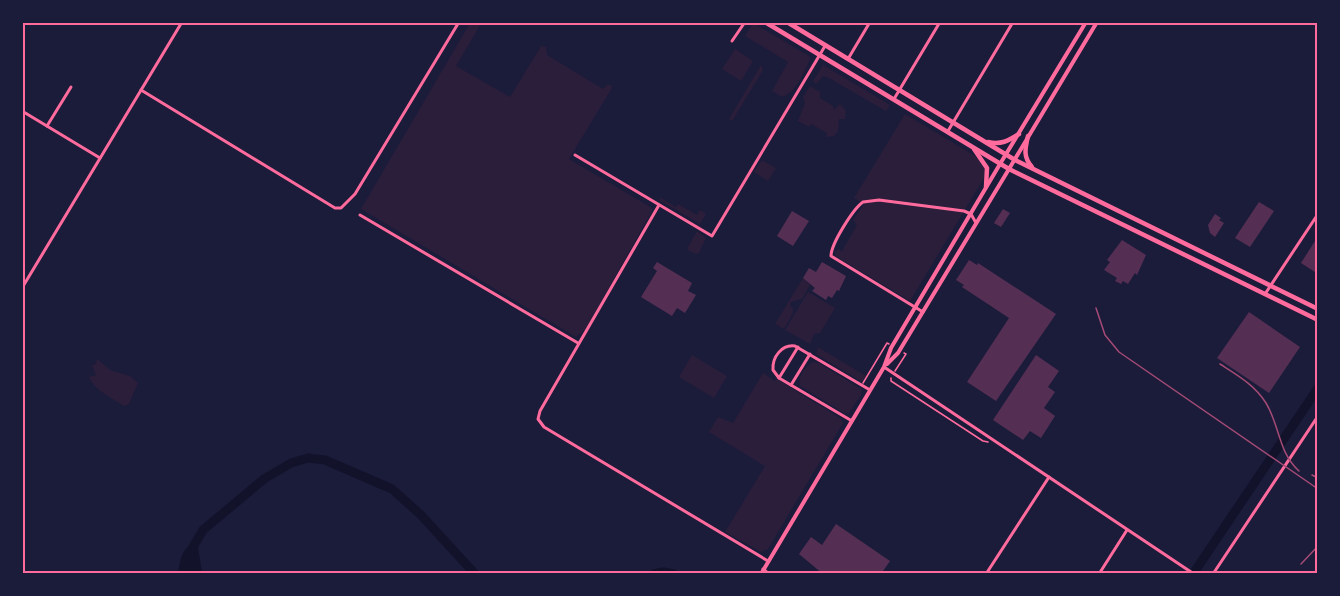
<svg xmlns="http://www.w3.org/2000/svg" width="1340" height="596" viewBox="0 0 1340 596" font-family="'DM Sans',sans-serif">
	<rect width="100%" height="100%" fill="#1b1b3a"/>
	<!-- green -->
	<g fill="#2a1e3b">
		<polygon points="482,22 456,66 510,97 541,46 546,47 547,55 603,89 607,85 611,85 612,88 569,159 652,208 652,211 585,330 576,337 361,209 470,23"/>
		<path d="M753,23L809,56L810,59C804,72 797,92 782,97L772,91L788,62L745,36Z"/>
		<polygon points="735,49 753,61 741,81 722,69"/>
		<polygon points="761,65 763,70 732,121 729,119"/>
		<polygon points="823,65 890,105 886,111 829,78 823,76 816,84 813,81"/>
		<polygon points="810,86 820,92 820,98 833,106 834,110 840,104 846,111 845,119 839,119 838,131 834,136 826,137 827,133 811,124 809,127 798,121 805,103 803,97"/>
		<polygon points="905,114 987,163 990,168 910,301 835,256 835,251 839,249 842,251 857,225 853,220 864,204 854,198"/>
		<polygon points="762,160 776,168 768,181 754,172"/>
		<polygon points="661,198 676,207 678,204 697,215 700,210 706,214 700,224 659,200"/>
		<polygon points="697,231 706,238 699,253 696,254 688,250 688,247"/>
		<polygon points="803,278 810,285 802,299 791,302 790,305 793,309 793,313 784,329 775,324"/>
		<polygon points="808,292 835,308 820,333 814,334 810,344 785,330"/>
		<polygon points="818,347 866,376 862,382 816,354"/>
		<polygon points="692,355 727,376 714,398 679,377"/>
		<path d="M97,359L110,370L130,376L138,383L129,404L124,406C112,398 95,391 89,377L96,375L92,365L96,364Z"/>
		<path d="M813,362L819,363L861,389V395L849,413H844L800,386C797,378 805,366 813,362Z"/>
		<polygon points="763,373 775,381 777,379 840,418 843,423 768,549 761,552 725,532 765,466 709,432 718,417 733,423"/>
	</g>
	<!-- water -->
	<path fill="#12122b" d="M193,544L198,547L202,573H178C180,562 181,549 193,544Z"/>
	<g fill="none" stroke-linecap="round" stroke-linejoin="round">
		<!-- river -->
		<g stroke="#12122b" stroke-width="9">
			<polyline points="191,574 190,552 203,530 264,479 291,463 308,458 325,460 392,489 421,515 475,574"/>
			<polyline points="654,574 663,572 674,574"/>
			<polyline points="1193,574 1318,388"/>
		</g>
	</g>
	<!-- building -->
	<g fill="#542f53">
		<polygon points="1259,202 1274,211 1250,247 1235,238"/>
		<polygon points="1003,209 1010,213 1001,227 994,223"/>
		<polygon points="792,211 809,221 793,246 777,236"/>
		<polygon points="1215,214 1221,218 1219,220 1224,223 1215,237 1210,233 1208,225"/>
		<polygon points="1122,240 1146,255 1137,275 1135,273 1128,284 1123,281 1121,284 1115,281 1117,278 1104,270 1110,262 1107,260"/>
		<polygon points="1315,241 1318,243 1318,274 1301,263"/>
		<polygon points="969,260 977,265 978,263 1056,314 996,401 967,382 1009,318 962,287 964,285 956,280"/>
		<polygon points="657,262 692,283 688,291 696,295 685,313 677,308 672,316 641,297 657,271 653,268"/>
		<polygon points="822,262 846,276 839,291 837,290 832,298 828,296 826,300 812,291 815,288 803,278 809,268 816,272"/>
		<polygon points="1249,312 1300,347 1269,393 1217,358"/>
		<polygon points="1036,355 1059,371 1048,387 1055,392 1044,408 1055,416 1041,438 1030,431 1023,440 993,420"/>
		<polygon points="836,524 890,561 881,574 823,574 799,554 811,537 822,545"/>
	</g>
	<g fill="none" stroke-linecap="round" stroke-linejoin="round">
		<!-- path -->
		<g stroke="#ff6b9d" stroke-width="1.5">
			<polyline points="895,371 906,354 904,353"/>
			<polyline points="891,378 891,381 983,441 988,442"/>
			<polyline points="863,383 887,343 889,344"/>
		</g>
		<!-- minor -->
		<g stroke="#ff6b9d" stroke-width="3">
			<polyline points="732,41 745,22"/>
			<polyline points="848,59 870,22"/>
			<polyline points="141,90 335,208 341,208 355,194 459,22"/>
			<polyline points="894,99 940,22"/>
			<polyline points="22,111 100,158"/>
			<polyline points="47,126 71,87"/>
			<polyline points="948,131 1013,22"/>
			<polyline points="575,155 712,236 825,46"/>
			<polyline points="659,205 540,411 538,419 544,427 768,561"/>
			<polyline points="360,215 578,343"/>
			<polyline points="22,288 182,22"/>
			<polyline points="1265,294 1318,214"/>
			<path d="M923,312L831,256C831,244 853,209 863,202L879,200L964,211L971,214L976,223"/>
			<polyline points="884,367 1194,574"/>
			<polyline points="779,378 798,347"/>
			<polyline points="791,385 810,354"/>
			<path d="M852,421L779,378L773,370C772,357 782,344 795,346L870,390"/>
			<polyline points="763,569 769,574"/>
			<polyline points="986,574 1049,477"/>
			<polyline points="1099,574 1127,530"/>
			<polyline points="1213,574 1318,416"/>
		</g>
		<!-- tertiary -->
		<g stroke="#ff6b9d" stroke-width="4">
			<polyline points="887,364 898,353 1009,169"/>
			<polyline points="761,574 884,367 891,348 1000,164"/>
		</g>
		<!-- secondary -->
		<g stroke="#ff6b9d" stroke-width="4">
			<polyline points="1000,164 1086,22"/>
			<polyline points="1009,169 1097,22"/>
		</g>
		<!-- primary -->
		<g stroke="#ff6b9d" stroke-width="4.5">
			<polyline points="765,22 1009,169 1318,320"/>
			<polyline points="787,22 1015,160 1318,309"/>
			<path d="M1028,136C1025,149 1023,157 1032,167"/>
			<path d="M988,142C1001,145 1008,141 1019,134"/>
			<polyline points="974,149 987,168 986,187"/>
		</g>
		<!-- rail -->
		<g stroke="#a44b75" stroke-width="1.5">
			<polyline points="1096,308 1105,335 1119,352 1318,489"/>
			<path d="M1220,364C1237,375 1255,385 1266,403C1280,426 1278,452 1299,471"/>
			<polyline points="1312,475 1318,478"/>
			<polyline points="1301,564 1318,546"/>
		</g>
	</g>
	<!-- border -->
	<rect width="1340" height="596" fill="none" stroke="#1b1b3a" stroke-width="48"/>
	<rect x="24" y="24" width="1292" height="548" fill="none" stroke="#ff6b9d" stroke-width="2"/>
</svg>
